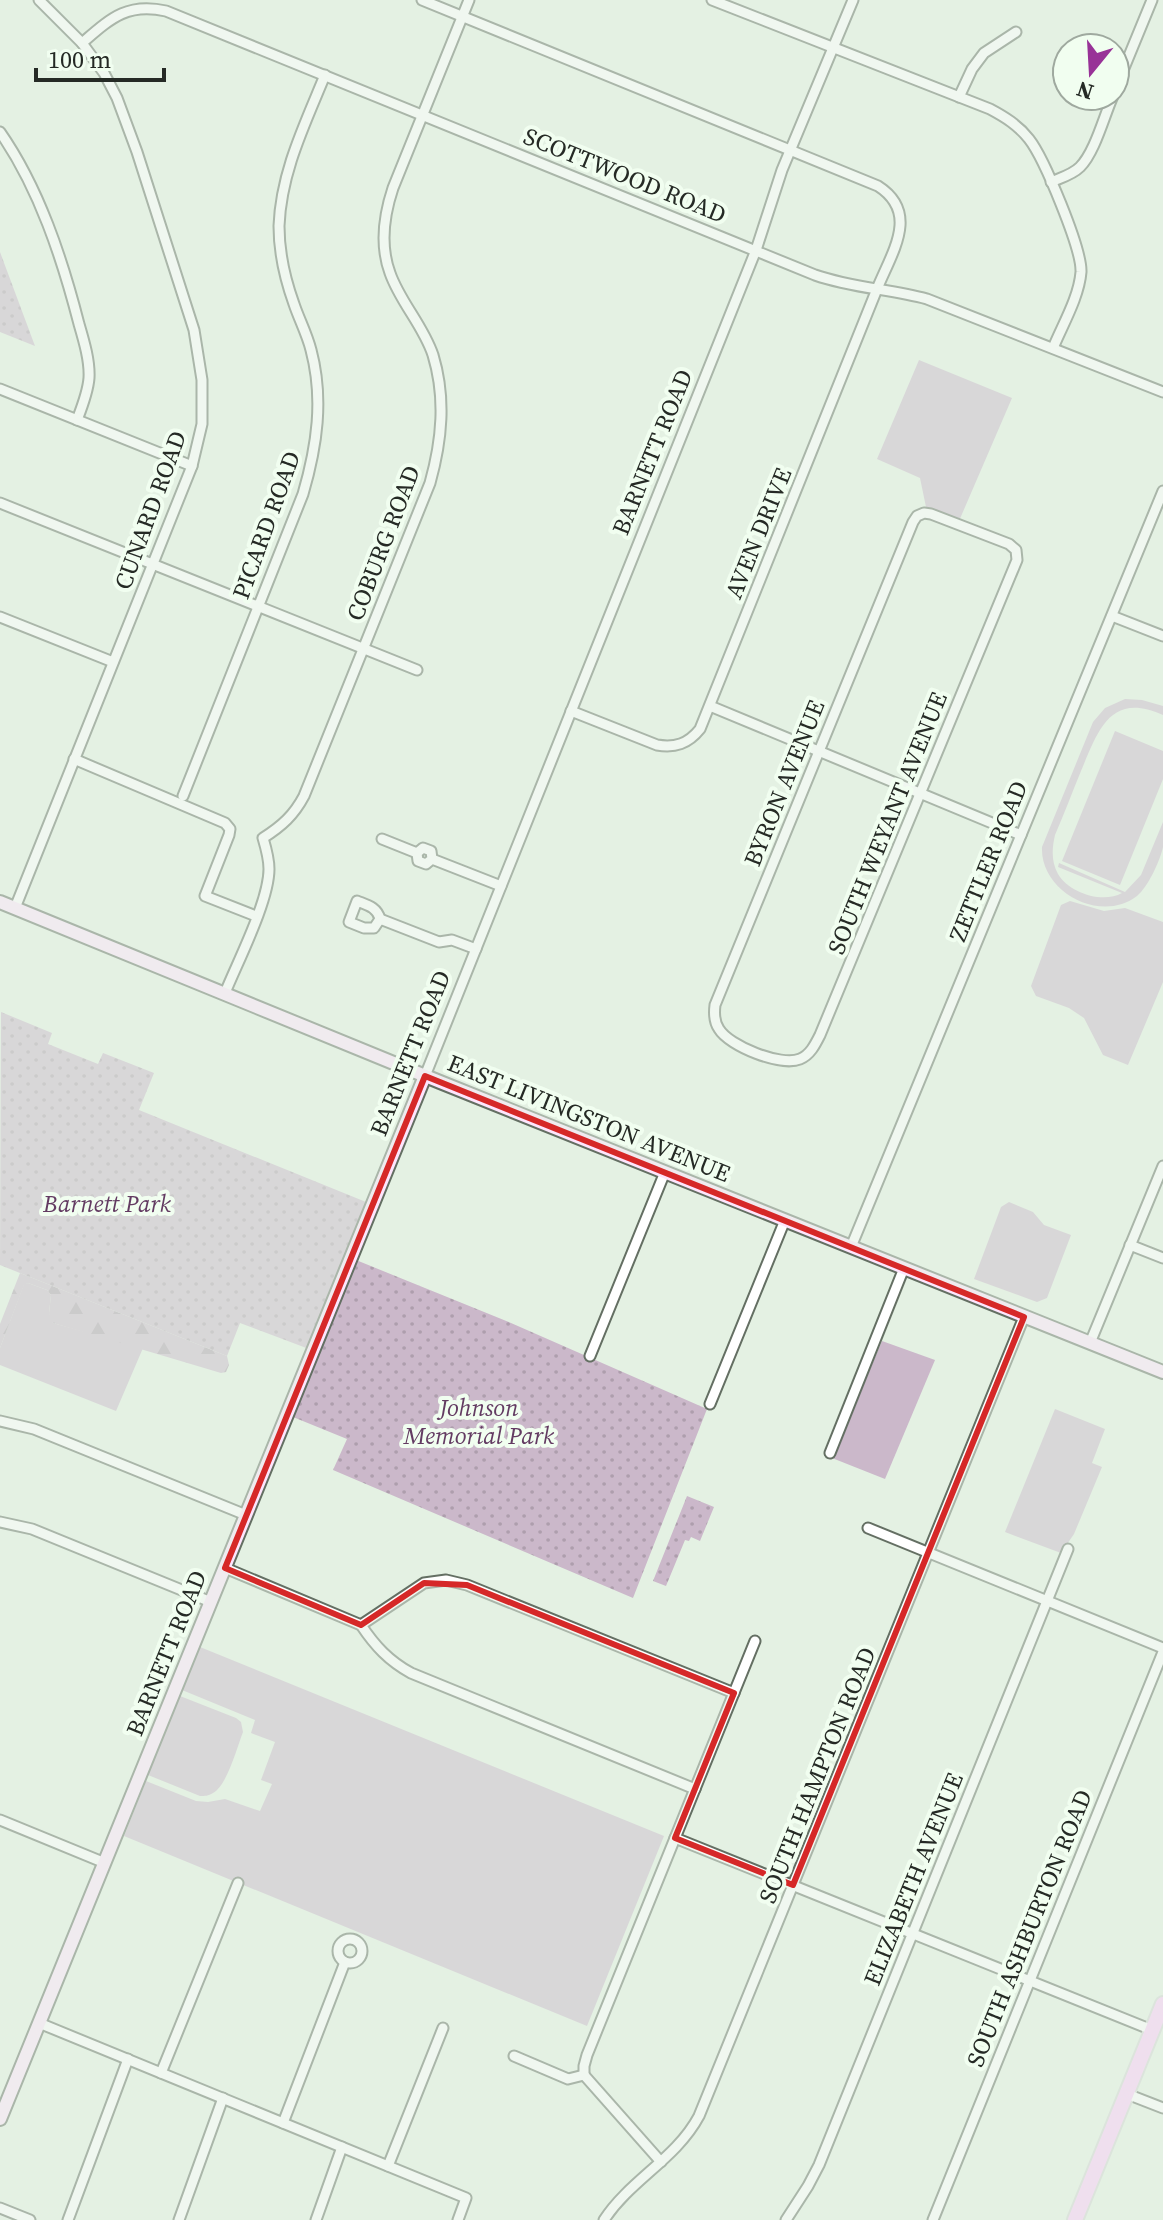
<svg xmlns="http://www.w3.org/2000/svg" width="1163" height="2220" viewBox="0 0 1163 2220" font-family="'Source Serif 4',serif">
	<defs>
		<pattern id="forest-firs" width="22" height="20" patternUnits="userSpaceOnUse" patternTransform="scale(2)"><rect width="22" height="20" fill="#cbb8ca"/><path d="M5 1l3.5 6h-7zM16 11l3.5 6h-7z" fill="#ae9ead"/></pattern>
		<pattern id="park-dots" width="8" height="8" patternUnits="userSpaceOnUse" patternTransform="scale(2)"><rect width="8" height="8" fill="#cbb8ca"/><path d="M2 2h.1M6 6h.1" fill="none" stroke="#ae9ead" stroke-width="1.8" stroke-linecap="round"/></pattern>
	</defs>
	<rect width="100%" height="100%" fill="#e4f1e3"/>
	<!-- grass -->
	<g fill="#cbb8ca">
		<polygon points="919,360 1012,398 959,521 926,507 920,478 877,459"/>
		<path d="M1125,699L1142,700L1163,706V715C1110,691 1098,731 1081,771C1072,793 1064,814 1055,835C1052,848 1051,862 1058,874C1069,893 1103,904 1122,893L1058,867L1059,863L1125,892L1141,875L1163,822C1163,830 1163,839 1163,847C1160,861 1148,887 1137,896C1101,924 1040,892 1042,847L1093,722L1105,708Z"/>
		<polygon points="1115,731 1163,751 1163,779 1120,885 1062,861"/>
		<polygon points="1070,901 1104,911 1125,908 1163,922 1163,982 1128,1065 1103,1055 1084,1018 1069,1008 1036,996 1031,986 1061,905"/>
		<polygon points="1009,1202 1033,1212 1044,1225 1071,1235 1047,1298 1037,1302 974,1279 1001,1207"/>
		<polygon points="28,1283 47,1290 51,1295 49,1313 53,1323 143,1348 116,1411 0,1365 0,1348 24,1284"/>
		<polygon points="882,1341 935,1360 885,1479 832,1458"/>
		<polygon points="1055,1409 1105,1429 1092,1463 1102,1467 1074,1534 1061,1553 1005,1532"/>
		<polygon points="200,1647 664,1836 587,2026 124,1836 146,1781 196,1801 208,1802 225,1799 260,1811 272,1784 261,1780 275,1742 251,1733 255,1720 182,1690"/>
		<path d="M180,1696L236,1718L241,1722L243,1732C237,1747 227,1786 213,1793C208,1796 205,1796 200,1796L148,1775Z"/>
	</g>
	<!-- forest -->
	<polygon fill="url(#forest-firs)" points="20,1273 227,1356 229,1365 226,1372 221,1373 53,1323 50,1320 49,1313 51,1295 47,1290 28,1283 24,1285 0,1348 0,1324"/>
	<!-- park -->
	<g fill="url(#park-dots)">
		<polygon points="0,252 35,346 0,332"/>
		<polygon points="1,1012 52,1033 48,1044 98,1064 103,1053 154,1073 139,1110 366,1202 309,1349 240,1323 227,1356 0,1265"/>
		<polygon points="356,1260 511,1323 707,1409 633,1598 333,1470 347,1439 293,1417"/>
		<polygon points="687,1496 714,1507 700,1541 691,1537 689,1541 685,1540 666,1586 653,1581"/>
	</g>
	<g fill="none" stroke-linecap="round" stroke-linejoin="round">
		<defs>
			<g id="street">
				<path d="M422,0L878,186C920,213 892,252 877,289L700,729C688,744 675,748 657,745L571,711"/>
				<path d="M712,0L990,109C1005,117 1018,125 1029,139C1044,158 1082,249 1081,272C1079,297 1063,324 1053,348"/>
				<path d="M82,43C110,19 127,2 166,11L815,275C852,288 890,289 927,299L1163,392"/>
				<polyline points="1115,90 1152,0"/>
				<polyline points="959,97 972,69 984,53 1016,32"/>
				<path d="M0,132C39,188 62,258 79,324C84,341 90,361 89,378C88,392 82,407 77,420"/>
				<path d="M1051,182C1060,178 1072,175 1080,167C1095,152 1104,116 1113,96"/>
				<polyline points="0,389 192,466"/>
				<polyline points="0,503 417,670"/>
				<path d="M924,513L931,514L1009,544L1016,550L1017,560L820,1035C815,1045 810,1055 800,1059C781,1067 729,1046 719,1029C714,1022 714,1013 715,1005L913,522L917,516Z"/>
				<polyline points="1112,616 1163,636"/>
				<polyline points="0,617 113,662"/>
				<polyline points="710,706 1021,835"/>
				<polyline points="74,759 225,823 230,829 229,835 205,896 256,916"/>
				<path d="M183,796L303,494C317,446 324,399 311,350C307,334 299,319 294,304C285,279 279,253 279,226C281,172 305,124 325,75"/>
				<polyline points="382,839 417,853"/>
				<polyline points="432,859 426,864 418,861 417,853 423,848 431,851 432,859 501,886"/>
				<path d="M357,901C367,905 377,907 380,919L374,928H364L349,922Z"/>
				<polyline points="15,908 192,466 202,424 202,380 194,330 137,152 117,98 104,73 82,43 39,0"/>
				<polyline points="380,919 439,942 452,940 476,949"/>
				<path d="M225,993C238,961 269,901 269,869C269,858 266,848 263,838C282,826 294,815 304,796L430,483C442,440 446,398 433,355C423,325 400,302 390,273C380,246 384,215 393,188L469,0"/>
				<polyline points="425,1076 756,250 782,170 853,0"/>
				<polyline points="1130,1245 1163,1258"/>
				<polyline points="851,1247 1163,491"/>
				<polyline points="1090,1343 1163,1166"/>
				<polyline points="590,1356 665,1172"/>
				<polyline points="710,1404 785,1220"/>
				<polyline points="0,1421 34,1429 246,1515"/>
				<polyline points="830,1453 904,1268"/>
				<polyline points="0,1522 32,1529 211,1602"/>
				<polyline points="868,1528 1163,1648"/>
				<polyline points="225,1568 361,1625"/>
				<polyline points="361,1625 424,1583 446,1580 467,1585 734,1693"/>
				<path d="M361,1625C375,1646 389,1661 411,1673L695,1789"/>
				<polyline points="0,1820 105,1863"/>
				<polyline points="675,1838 1152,2030"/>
				<circle cx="350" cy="1951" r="12"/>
				<polyline points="39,2023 466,2198 458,2220"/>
				<polyline points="514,2056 568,2079 584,2075"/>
				<polyline points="161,2073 238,1883"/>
				<polyline points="584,2075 584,2066 587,2055 755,1641"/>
				<polyline points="584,2075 661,2162"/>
				<polyline points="1127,2094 1163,2108"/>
				<polyline points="283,2123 345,1962"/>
				<polyline points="388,2166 443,2028"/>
				<polyline points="0,2208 30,2220"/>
				<polyline points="68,2220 128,2059"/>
				<polyline points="179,2220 223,2098"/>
				<polyline points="316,2220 342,2147"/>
				<path d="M604,2220C630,2180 676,2159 699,2116L1024,1317"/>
				<polyline points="786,2220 808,2186 819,2165 1068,1549"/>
				<polyline points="933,2220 1163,1652"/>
			</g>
			<g id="secondary">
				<polyline points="0,902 440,1082 1163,1372"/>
				<polyline points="0,2119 425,1076"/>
			</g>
			<polyline id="primary" points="1075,2220 1163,2004"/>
		</defs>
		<!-- street casing -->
		<use href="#street" stroke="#646f63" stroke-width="13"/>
		<!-- secondary casing -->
		<use href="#secondary" stroke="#646f63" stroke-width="16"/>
		<!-- primary casing -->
		<use href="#primary" stroke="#d3d4d3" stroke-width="18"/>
		<!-- street -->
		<use href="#street" stroke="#fff" stroke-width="9"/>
		<!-- secondary -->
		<use href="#secondary" stroke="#fee5fd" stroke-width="12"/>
		<!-- primary -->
		<use href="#primary" stroke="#fdcbfb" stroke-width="14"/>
	</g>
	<!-- marked area -->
	<path d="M0 0H1163V2220H0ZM425,1076L1024,1317L793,1885L675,1838L734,1693L467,1585L424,1583L361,1625L225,1568Z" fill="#e4f1e3" fill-opacity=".55" fill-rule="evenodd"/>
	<path fill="none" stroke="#d62828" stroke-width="6" stroke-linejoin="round" d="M425,1076L1024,1317L793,1885L675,1838L734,1693L467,1585L424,1583L361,1625L225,1568Z"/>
	<g text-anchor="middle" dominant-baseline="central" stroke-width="8" stroke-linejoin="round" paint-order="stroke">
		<!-- street labels -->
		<g font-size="24" fill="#252a25" stroke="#f1fef0">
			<text transform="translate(625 175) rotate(22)">SCOTTWOOD ROAD</text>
			<text transform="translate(652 452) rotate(-68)">BARNETT ROAD</text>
			<text transform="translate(150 510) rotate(-70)">CUNARD ROAD</text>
			<text transform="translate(266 525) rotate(-70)">PICARD ROAD</text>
			<text transform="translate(758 533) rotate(-68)">AVEN DRIVE</text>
			<text transform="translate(383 543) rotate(-69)">COBURG ROAD</text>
			<text transform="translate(784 783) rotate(-68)">BYRON AVENUE</text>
			<text transform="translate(887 823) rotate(-68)">SOUTH WEYANT AVENUE</text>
			<text transform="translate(988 861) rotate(-68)">ZETTLER ROAD</text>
			<text transform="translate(410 1053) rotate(-68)">BARNETT ROAD</text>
			<text transform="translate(589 1118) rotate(22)">EAST LIVINGSTON AVENUE</text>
			<text transform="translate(166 1653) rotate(-68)">BARNETT ROAD</text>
			<text transform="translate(817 1775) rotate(-68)">SOUTH HAMPTON ROAD</text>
			<text transform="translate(913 1879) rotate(-68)">ELIZABETH AVENUE</text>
			<text transform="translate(1029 1928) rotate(-68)">SOUTH ASHBURTON ROAD</text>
		</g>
		<!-- park labels -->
		<g font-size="24" font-style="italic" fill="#633b62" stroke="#f1fef0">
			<text x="107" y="1203">Barnett Park</text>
			<text x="479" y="1407">Johnson<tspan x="479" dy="28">Memorial Park</tspan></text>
		</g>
	</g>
	<!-- north arrow -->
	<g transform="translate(1091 72) rotate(198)"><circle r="38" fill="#f1fef0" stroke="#9fa99f" stroke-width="2"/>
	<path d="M0-6L14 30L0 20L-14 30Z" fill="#983297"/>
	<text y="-12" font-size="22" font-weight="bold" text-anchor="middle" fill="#252a25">N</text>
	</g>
	<!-- scale -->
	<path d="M36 68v12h128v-12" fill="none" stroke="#252a25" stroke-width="4"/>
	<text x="48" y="68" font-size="24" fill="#252a25" stroke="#f1fef0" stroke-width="6" paint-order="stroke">100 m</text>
</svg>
